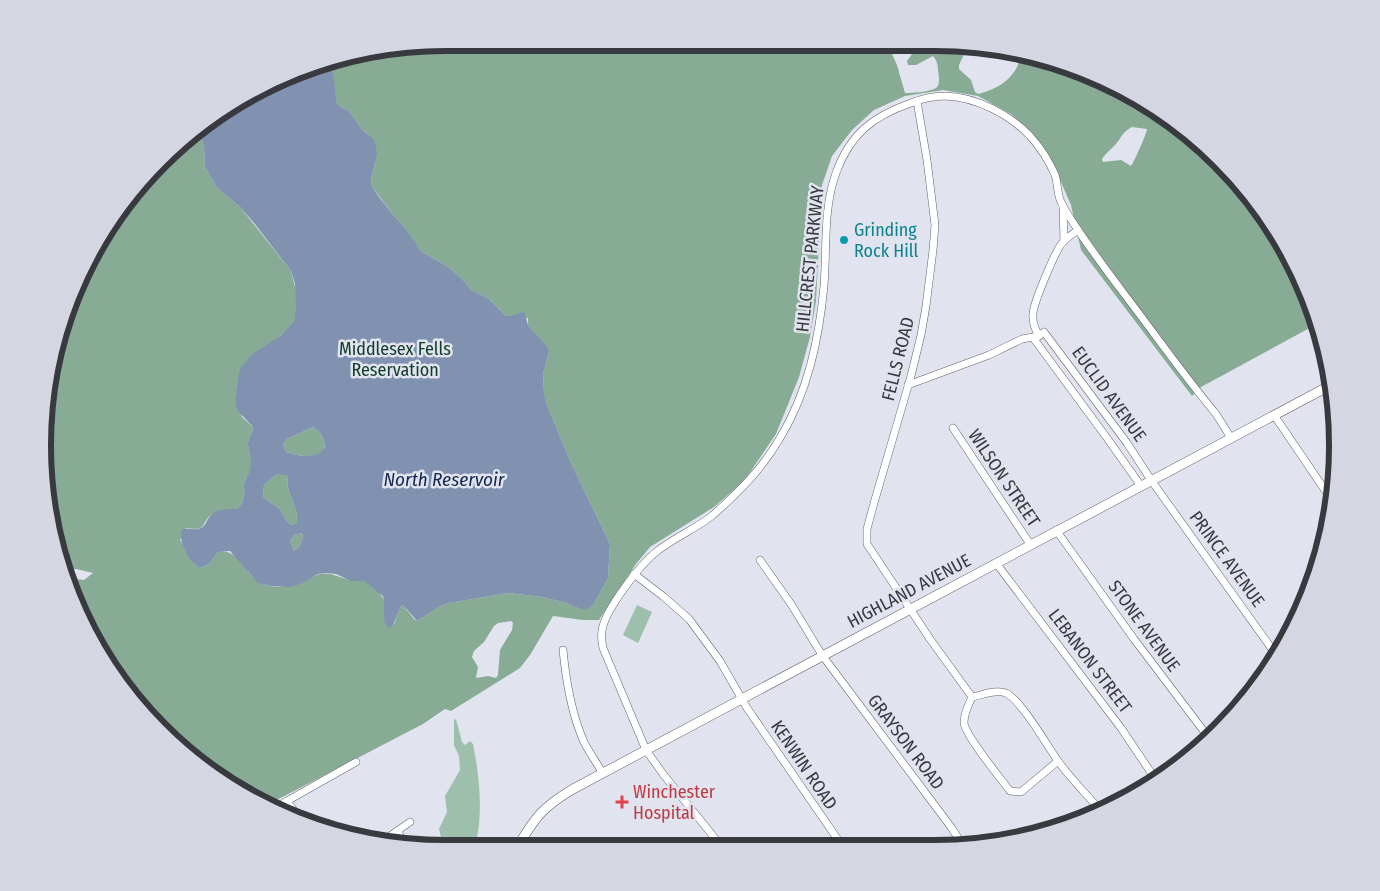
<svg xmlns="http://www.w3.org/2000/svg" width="1380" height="891" viewBox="0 0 1380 891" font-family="'Fira Sans Condensed',sans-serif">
	<rect width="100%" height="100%" fill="#e1e4ef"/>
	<!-- green -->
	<g fill="#9ebfab">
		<polygon points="637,605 652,612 638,643 623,635"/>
		<path d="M456,719L462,742L465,745L470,741L473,744C479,773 484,816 475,845H443L439,829L447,812L445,796L460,770L459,756L454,745V720Z"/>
	</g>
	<!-- forest -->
	<g fill="#88ab96" fill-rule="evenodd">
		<path d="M446,43L888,45L897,65L905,93C913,93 932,92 937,87C940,84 939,75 938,71C938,65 937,61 933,56L916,65H908L907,61L915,50L910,45L968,46L959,65V69L971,80L975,92L978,94C997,90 1018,77 1020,56L1112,84L1176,126L1174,131C1183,138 1191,137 1200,142L1254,200L1296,267L1317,324L1201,387L1192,396L1081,250L1071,205L1054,166L1032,133L1011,114L978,96L943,90L905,96L874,110L852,130L832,156L822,185L816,301L810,337L799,377L776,434L744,481L714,507L650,547L636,564L599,620H583L553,616L530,655L520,668L451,711L445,709L423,724L269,804L180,749L110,669L70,580L74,579L84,580L93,573L76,569L66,571L56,550L43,419L64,316L126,200L199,131L204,146L205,167L217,188L240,207L291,271L296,291V314L294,321L287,329L238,376L235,399L242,417L253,427C253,433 249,436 248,442C247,448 252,455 252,462C251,472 246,477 243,485C246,493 244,503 237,509C229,509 220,509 213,514C199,522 210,532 186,528L180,540L194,563L201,568L209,564L218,552C242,547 244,581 269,586C290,589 298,581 317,575C328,571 336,576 346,579C352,581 359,579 365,581C383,589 388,609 394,625L398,610L403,605L414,619L417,621L439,607L449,603L508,593L542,597L566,603L580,609L594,604L608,578L610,544L571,463L547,405L544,395L543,374L549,351L528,325V318L506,316L489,299L470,289L466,283L450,268L421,251L413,241L402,224L395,217L372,187L371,180L375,163L367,133L361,128L349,111L341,107L337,103L334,84L329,66L324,62ZM1132,127L1147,129C1147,133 1134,162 1131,166L1121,160L1103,162L1102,159C1105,154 1110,150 1114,146C1121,139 1122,132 1132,127ZM511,621L513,623L512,630L500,650L498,675L496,678L488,676L476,678L478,667L472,657L474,651L484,642L494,626L498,623Z"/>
		<path d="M313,427C322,433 324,438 325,449C315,460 299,456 286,452L283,444L287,439Z"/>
		<path d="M277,474H287C288,480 287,486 289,491C292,502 298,510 297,523L291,525L286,520L281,510L263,497L264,485Z"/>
		<polygon points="302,533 303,538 299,547 294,551 290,541 294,535"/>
	</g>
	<!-- water -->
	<path fill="#8192b0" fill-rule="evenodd" d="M324,62L333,73L337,103L341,107L349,111L361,128L374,140L376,147L377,154L371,180L372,187L379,197L395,217L402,224L421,251L450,268L466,283L470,289L489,299L506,316H512L522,312L525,313L528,325L547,347L549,351L543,374L544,394L547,405L571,463L610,544L608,578L594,604L587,609H580L566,603L542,597L508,593L449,603L439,607L417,621L403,605C395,611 397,623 390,628L385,624L384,618V601L383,596L364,581H351L336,574L325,573L318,574L300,584L290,587L270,586L258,583L230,551L218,552L209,564L201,568C190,563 177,541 182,530C188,527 195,531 201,528C205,526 206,522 208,519C215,508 226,509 237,509C244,503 246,493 243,485C246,477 251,472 251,462C252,456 247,448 248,442C249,436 253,433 253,427L237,410L235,399L238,376L241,367L253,354L280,336L294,321L296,308L295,284L291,271L254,223L240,207L217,188L205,167L204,146L199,131L221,111L316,64ZM313,427C322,433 324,438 325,448C315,460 299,456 286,452L283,444L287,439ZM277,474L287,475C288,480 287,486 289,491C292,502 298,510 297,523L291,525L286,520L281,510L263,497L264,485ZM302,533L303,538L299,547L294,551L290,541L294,535Z"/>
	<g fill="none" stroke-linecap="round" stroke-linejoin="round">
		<defs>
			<g id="minor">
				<path d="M917,101L927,160L935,225L933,250L926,306L921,335L911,376L874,503L867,529V544L930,639L972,697C982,695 996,689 1006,693C1021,700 1048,747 1058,761C1071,779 1087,795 1101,811"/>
				<polyline points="1063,206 1064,241"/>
				<path d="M1039,336C1035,329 1032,322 1033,314C1033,304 1056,249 1063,242C1067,237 1073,234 1078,230"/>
				<polyline points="908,385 989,355 1022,339 1039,336"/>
				<polyline points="1274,415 1333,502"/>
				<polyline points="953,428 1030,544"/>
				<polyline points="1141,486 1107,438 1034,339 1044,332 1127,443 1151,480 1277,656"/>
				<polyline points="1056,530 1134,639 1209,738"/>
				<polyline points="760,560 791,604 822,655 951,827 964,847"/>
				<polyline points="996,563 1121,728 1156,780"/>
				<polyline points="634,574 664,597 689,619 720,661 747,708 843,847"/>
				<path d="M563,650C566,681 571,713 584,742C589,752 596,762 602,772"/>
				<path d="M972,697C968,706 964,713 964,723C965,735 1001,779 1010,791L1021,792L1058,761"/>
				<polyline points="287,801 301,820"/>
				<polyline points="276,808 287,801 356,762"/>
				<polyline points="398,830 403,845"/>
				<polyline points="390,836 410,822"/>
				<path d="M722,847L663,774L646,750L603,648C602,643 601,636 602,631C604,611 640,565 656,552C673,538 696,529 713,515C740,491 762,469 780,438C808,392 819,339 824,286C827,248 823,209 836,173C850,134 873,116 911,103C921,99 934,96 945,96C976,97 1009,114 1030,136C1040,147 1049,161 1055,175C1058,183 1057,194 1061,202C1065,211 1071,219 1076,227C1097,259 1120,288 1143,319C1167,351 1190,383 1216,414L1231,438"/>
			</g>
			<g id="major">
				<polyline points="1163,776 1183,758 1201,745"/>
				<path d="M518,846C536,816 543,807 573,789L1331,385"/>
			</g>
		</defs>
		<!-- minor casing -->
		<use href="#minor" stroke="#60626c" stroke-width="8"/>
		<!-- major casing -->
		<use href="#major" stroke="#60626c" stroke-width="10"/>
		<!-- minor -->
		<use href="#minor" stroke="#fff" stroke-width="7"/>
		<!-- major -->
		<use href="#major" stroke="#fff" stroke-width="9"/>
	</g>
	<!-- markers -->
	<circle fill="#0f9aa8" stroke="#e1e4ef" stroke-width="2" cx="844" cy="240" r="5"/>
	<path fill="#e0444e" stroke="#e1e4ef" stroke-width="2" d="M619.5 794.5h5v5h5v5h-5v5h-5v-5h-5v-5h5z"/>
	<g text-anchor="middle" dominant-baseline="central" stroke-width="5" stroke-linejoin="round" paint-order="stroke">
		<!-- culture labels -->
		<g font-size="18" fill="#0d838f" stroke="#e1e4ef" text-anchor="start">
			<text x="854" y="230">Grinding<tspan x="854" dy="21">Rock Hill</tspan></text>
		</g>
		<!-- street labels -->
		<g font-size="18" fill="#393a3f" stroke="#e1e4ef">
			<text transform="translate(810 259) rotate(-84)">HILLCREST PARKWAY</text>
			<text transform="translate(898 359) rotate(-76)">FELLS ROAD</text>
			<text transform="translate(1109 394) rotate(54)">EUCLID AVENUE</text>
			<text transform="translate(1004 478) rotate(56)">WILSON STREET</text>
			<text transform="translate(1227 559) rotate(54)">PRINCE AVENUE</text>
			<text transform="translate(909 591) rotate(-28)">HIGHLAND AVENUE</text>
			<text transform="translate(1144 626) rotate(54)">STONE AVENUE</text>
			<text transform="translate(1090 661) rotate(53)">LEBANON STREET</text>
			<text transform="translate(906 742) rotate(53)">GRAYSON ROAD</text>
			<text transform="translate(804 765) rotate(56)">KENWIN ROAD</text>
		</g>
		<!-- park labels -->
		<g font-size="18" fill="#0f3c26" stroke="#e1e4ef">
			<text x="395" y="349">Middlesex Fells<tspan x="395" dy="21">Reservation</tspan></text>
		</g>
		<!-- health labels -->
		<g font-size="18" fill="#be3a42" stroke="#e1e4ef" text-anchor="start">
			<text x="633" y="792">Winchester<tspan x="633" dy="21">Hospital</tspan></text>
		</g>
		<!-- water labels -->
		<g font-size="19" font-style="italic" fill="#122750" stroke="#e1e4ef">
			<text x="444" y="479">North Reservoir</text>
		</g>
	</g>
	<!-- crop -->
	<path d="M0 0H1380V891H0ZM445 51H935A394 394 0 0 1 1329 445V446A394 394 0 0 1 935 840H445A394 394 0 0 1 51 446V445A394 394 0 0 1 445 51Z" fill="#d4d6e1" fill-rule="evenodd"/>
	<path fill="none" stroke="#393a3f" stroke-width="6" d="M445 51H935A394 394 0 0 1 1329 445V446A394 394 0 0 1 935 840H445A394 394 0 0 1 51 446V445A394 394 0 0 1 445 51Z"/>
</svg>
